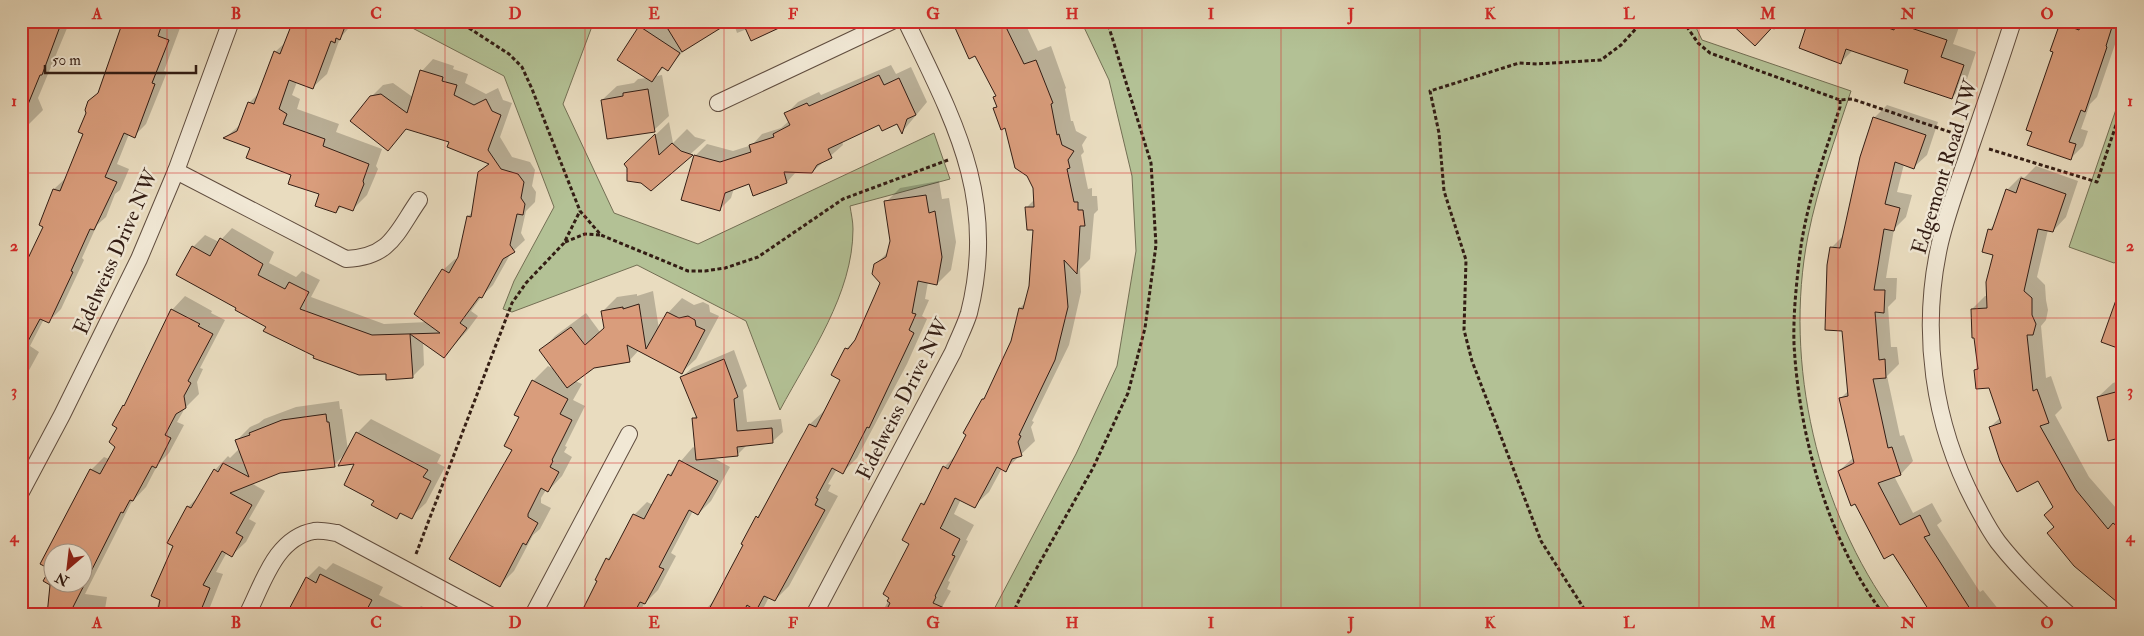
<svg xmlns="http://www.w3.org/2000/svg" width="2144" height="636" viewBox="0 0 2144 636" font-family="'IM FELL Double Pica',serif">
	<rect width="100%" height="100%" fill="#e9dcbf"/>
	<filter id="stains"><feTurbulence type="fractalNoise" baseFrequency=".004" numOctaves="4"/><feColorMatrix values="0 0 0 0 .2 0 0 0 0 .09 0 0 0 0 .02 0 0 0 .5 -.17"/></filter>
	<radialGradient id="worn" r=".72"><stop offset=".6" stop-color="#630" stop-opacity="0"/><stop offset="1" stop-color="#630" stop-opacity=".3"/></radialGradient>
	<!-- green -->
	<g fill="#b3c195" stroke="#736f54">
		<path d="M399,21H594L563,104L614,213L698,244L934,133L950,179L850,206C851,213 853,221 853,229C853,294 810,354 780,410L746,321L637,265L512,312L503,309L514,281L554,207L504,76Z"/>
		<path d="M1081,21H1693L1702,40L1851,91C1835,139 1818,186 1808,236C1783,363 1818,511 1894,615H991L1076,454L1117,366L1136,251L1132,176L1109,80Z"/>
		<polygon points="2123,89 2123,258 2114,263 2069,247"/>
	</g>
	<!-- shadow -->
	<g fill="#0003" fill-rule="evenodd">
		<polygon points="21,21 70,21 38,98 43,110 29,124 21,127"/>
		<polygon points="120,21 170,21 169,24 180,28 164,71 167,72 146,124 134,136 129,134 117,164 129,169 120,190 115,194 106,217 97,225 82,258 84,260 61,309 48,322 44,319 30,346 39,352 21,385 21,270 25,269 45,226 41,224 54,189 67,177 100,91 122,26 119,25"/>
		<polygon points="294,21 355,21 340,38 327,74 312,88 297,82 292,95 300,99 297,109 339,124 336,132 382,149 376,166 378,169 367,195 353,209 342,206 336,212 320,194 292,174 252,148 225,138 242,123 250,102 261,91 275,52 287,41"/>
		<polygon points="646,21 730,21 685,49 668,69 664,67 656,76 662,75 669,116 654,130 602,100 617,86 634,83 638,79 647,78 640,27"/>
		<polygon points="733,21 792,21 747,29 737,33"/>
		<polygon points="952,21 1024,21 1038,51 1051,46 1066,88 1065,89 1071,121 1073,121 1076,131 1087,137 1082,145 1084,152 1081,155 1088,189 1092,188 1092,196 1097,196 1098,210 1094,214 1090,259 1080,269 1081,292 1069,345 1032,421 1034,422 1031,427 1035,441 1005,470 1002,468 989,492 974,506 961,499 954,514 974,525 966,540 968,541 948,581 950,582 947,589 951,591 941,609 936,615 881,615 890,597 911,543 922,504 929,497 944,467 957,454 983,399 987,396 1012,342 1020,308 1025,303 1030,286 1034,228 1026,208 1035,199 1034,188 1006,127 994,109 998,105 995,97 997,95 975,55"/>
		<polygon points="1730,21 1783,21 1774,30 1772,28 1755,45"/>
		<polygon points="1810,21 1942,21 1959,27 1953,44 1976,52 1965,85 1952,97 1910,70 1853,50 1840,63 1800,47"/>
		<polygon points="2063,21 2123,21 2097,97 2090,104 2081,129 2088,131 2083,146 2070,159 2054,51 2061,24"/>
		<polygon points="433,59 454,66 453,69 468,74 465,83 486,94 498,88 503,100 512,103 500,137 512,157 530,162 535,170 532,186 536,192 535,202 526,211 521,233 525,240 511,253 493,285 482,296 471,311 478,316 467,331 444,356 423,341 424,365 412,377 315,355 238,307 193,247 205,235 219,242 232,228 274,252 269,263 296,277 302,271 320,280 311,297 384,324 428,322 443,270 455,259 458,260 468,216 474,211 479,173 489,163 450,141 407,128 388,149 371,97 383,85 393,83 414,98 422,71"/>
		<polygon points="891,65 896,74 911,67 927,102 902,132 898,122 879,124 842,141 843,145 812,172 797,171 787,182 750,183 734,188 731,198 719,210 695,156 707,144 733,151 752,145 762,134 781,128 789,121 786,114 798,102 819,92 821,95"/>
		<polygon points="1887,105 1938,122 1927,155 1914,167 1904,164 1897,192 1912,195 1906,217 1894,229 1886,278 1897,278 1896,299 1888,307 1891,347 1897,347 1899,364 1887,376 1900,436 1904,435 1913,461 1901,474 1894,476 1913,513 1932,503 1942,521 1937,525 1953,550 1980,592 1983,590 2003,615 1932,615 1839,471 1854,457 1841,398 1848,391 1844,330 1832,247 1844,235 1874,118"/>
		<polygon points="669,122 673,143 687,129 695,137 706,140 651,190 640,150"/>
		<polygon points="21,136 29,139 21,157"/>
		<polygon points="2036,166 2078,181 2066,217 2053,231 2048,230 2037,277 2045,285 2046,300 2048,310 2046,320 2041,326 2046,378 2051,376 2062,408 2055,415 2089,477 2123,516 2123,606 2055,527 2054,506 2038,479 1990,427 2001,417 1990,386 1975,370 1979,366 1972,309 1985,296 1988,296 1994,254 1989,230 1996,223 2007,190 2021,176 2024,178"/>
		<polygon points="939,181 942,199 949,198 956,242 951,270 937,284 928,282 925,299 929,300 922,316 927,319 907,364 857,458 843,472 837,469 828,484 831,485 828,491 838,496 789,586 775,600 769,597 760,615 704,615 708,607 716,598 745,545 757,517 764,509 810,424 824,411 825,411 842,379 846,349 857,338 881,283 875,265 889,251 892,241 886,202 900,188"/>
		<polygon points="653,291 659,329 668,313 682,298 694,305 703,302 709,305 710,312 719,316 696,359 681,373 639,350 629,361 594,367 575,381 582,384 573,400 585,406 565,446 567,447 564,452 572,457 562,476 548,491 546,490 541,498 541,503 551,508 540,529 533,535 514,571 500,585 513,449 521,417 515,414 534,380 548,366 555,370 541,351 555,336 586,313 600,332 606,327 603,311 617,297 637,294 637,296"/>
		<path d="M185,296L212,311L211,313L225,320L200,368L203,369L197,382L199,394L185,408L177,422L184,425L169,453L158,464L146,487L131,503L85,594L107,597L104,615H41L45,611H49L51,569L42,564L91,470L104,457L109,459L116,447L124,406L127,402L172,310ZM52,554H82V584H52Z"/>
		<polygon points="734,350 747,386 743,390 747,422 781,419 783,432 773,441 748,444 738,454 712,457 730,467 711,501 698,514 693,511 671,553 676,556 658,590 644,604 638,615 586,615 607,559 614,552 634,515 647,502 653,505 669,475 693,447 696,449 693,419 697,415 682,377 692,368"/>
		<polygon points="2123,380 2123,436 2098,397 2113,383"/>
		<polygon points="339,401 340,409 342,409 348,450 357,433 371,419 441,455 437,463 445,467 426,503 411,517 402,512 397,518 375,500 357,463 344,455 334,465 280,472 251,483 265,491 249,519 256,523 246,542 232,555 227,552 216,572 223,574 210,607 218,608 217,615 155,615 174,545 188,507 200,495 215,470 228,456 230,458 238,450 240,452 236,441 250,427 259,423 264,419 296,407"/>
		<polygon points="333,563 383,587 379,595 415,613 421,606 439,615 295,615 307,578 319,566 326,570"/>
	</g>
	<!-- building -->
	<g fill="#d99d7c" stroke="#331d14" fill-rule="evenodd">
		<polygon points="21,21 62,21 42,75 40,75 22,119"/>
		<polygon points="123,21 163,21 158,36 169,40 152,83 155,84 135,138 124,133 105,177 117,182 94,230 90,229 71,271 73,272 49,323 40,319 21,354 21,273 43,227 39,225 53,189 60,191 83,134 78,132 86,113 85,110 88,101 98,93"/>
		<polygon points="293,21 347,21 340,40 336,38 335,43 331,41 313,89 289,80 279,109 287,114 283,124 325,139 323,146 369,164 363,181 364,184 353,211 339,206 336,213 315,206 319,194 288,184 291,175 246,158 250,148 223,138 237,131 248,102 254,104 274,51 280,54"/>
		<polygon points="663,21 732,21 682,52"/>
		<polygon points="742,21 794,21 751,41"/>
		<polygon points="952,21 1003,21 1024,64 1036,60 1053,103 1051,104 1057,135 1059,134 1062,145 1074,151 1068,160 1070,168 1067,169 1074,202 1078,202 1078,210 1083,210 1085,226 1080,226 1077,274 1064,260 1068,307 1055,360 1019,435 1021,436 1018,442 1022,456 1012,459 1006,472 997,467 975,508 955,498 941,527 940,528 960,539 952,555 955,556 935,596 936,597 933,603 960,615 884,615 890,603 887,601 889,598 883,594 909,544 902,540 921,503 924,505 943,466 948,469 966,435 963,433 982,399 984,399 1011,341 1019,308 1023,309 1029,286 1033,230 1027,230 1025,207 1034,207 1033,188 1027,176 1015,168 1005,128 1001,130 993,108 997,107 993,97 996,96 975,56 969,59"/>
		<polygon points="1728,21 1778,21 1755,46"/>
		<polygon points="1808,21 1829,27 1831,21 1869,21 1894,30 1896,23 1947,40 1941,57 1964,65 1952,99 1904,83 1908,70 1846,49 1841,64 1799,48"/>
		<polygon points="2082,21 2096,21 2112,27 2106,46 2107,47 2085,112 2081,110 2069,142 2076,144 2071,160 2027,145 2032,132 2026,130 2053,52 2050,51 2060,23 2079,30"/>
		<polygon points="639,26 680,53 668,71 662,67 652,82 617,60"/>
		<polygon points="420,70 443,77 442,81 457,85 454,95 474,105 486,99 492,111 501,115 488,150 501,169 518,174 524,182 521,198 525,204 523,215 517,214 510,245 515,252 503,259 482,298 479,297 460,323 467,328 444,358 410,334 413,378 386,380 386,374 359,375 313,358 314,356 263,331 266,327 235,310 236,308 176,275 192,246 210,256 220,238 263,264 258,275 285,289 289,282 309,292 300,309 372,335 440,333 414,314 442,269 449,273 458,257 467,216 471,217 478,172 489,164 447,147 449,142 406,129 388,151 350,121 370,96 381,94 407,113"/>
		<polygon points="879,75 884,85 899,78 916,115 907,119 902,134 897,124 882,131 879,125 828,149 832,158 817,165 812,173 784,172 787,183 753,196 749,184 725,193 720,211 681,200 694,155 720,162 751,152 749,145 774,137 773,134 790,125 784,113 807,103 809,106"/>
		<polygon points="648,89 655,132 607,139 601,100 623,96 623,93"/>
		<polygon points="1873,117 1926,135 1914,169 1895,162 1885,204 1900,208 1894,231 1884,229 1874,290 1885,290 1884,313 1875,312 1879,360 1885,359 1886,378 1873,379 1888,448 1892,447 1901,475 1878,483 1900,525 1920,515 1930,535 1924,537 1974,615 1932,615 1893,554 1884,559 1855,504 1851,506 1838,471 1854,463 1839,398 1848,396 1842,331 1825,330 1827,265 1830,247 1840,248 1860,157"/>
		<polygon points="655,134 659,155 672,143 681,151 693,155 651,191 641,183 627,181 627,168 624,164"/>
		<polygon points="2021,178 2066,194 2053,232 2038,229 2024,291 2032,298 2032,315 2036,324 2033,335 2027,335 2033,391 2037,389 2049,423 2040,426 2076,490 2108,529 2113,523 2123,531 2123,607 2074,566 2047,533 2054,527 2044,515 2053,507 2038,481 2017,492 2000,461 1989,427 2001,423 1989,388 1976,389 1974,370 1978,369 1974,338 1972,338 1971,309 1987,308 1986,282 1993,255 1982,252 1988,229 1992,230 2006,189 2016,193"/>
		<polygon points="926,195 929,213 935,211 942,257 937,285 918,281 912,313 916,314 909,330 914,333 869,428 867,427 843,474 832,468 816,498 818,499 815,505 825,510 775,601 764,596 756,611 747,605 742,615 706,615 743,545 741,544 756,516 758,518 809,424 816,427 840,380 831,375 845,348 848,349 855,340 874,297 880,283 872,274 874,264 886,257 890,241 884,201"/>
		<polygon points="2121,286 2123,287 2123,350 2101,342"/>
		<polygon points="639,304 646,349 667,312 679,318 688,316 695,320 696,326 705,330 682,374 627,345 630,362 594,368 567,388 539,350 571,327 585,345 604,328 601,311 623,307 623,309"/>
		<path d="M171,309L200,324L198,326L213,334L188,381L191,383L184,396L186,408L176,414L165,435L171,438L156,468L152,466L133,501L130,500L123,513L121,512L69,615H47L50,585L43,581L50,569L40,564L90,469L100,474L115,447L109,442L117,428L112,425L123,405L124,406ZM52,554H82V584H52Z"/>
		<polygon points="724,359 738,397 734,399 737,431 772,428 773,443 737,447 738,456 696,460 692,418 697,418 680,377"/>
		<polygon points="532,380 568,399 560,414 572,420 552,460 553,461 550,467 559,472 548,492 541,488 528,514 528,517 538,523 526,545 523,543 500,587 449,559 512,450 504,446 519,417 514,415"/>
		<polygon points="2123,390 2123,437 2108,441 2097,397"/>
		<polygon points="326,414 327,422 329,422 335,467 280,473 230,493 252,505 236,533 243,537 232,557 222,551 203,585 210,588 199,615 157,615 160,600 151,596 173,546 167,543 187,506 191,508 214,469 218,472 223,463 249,477 235,440 250,435 249,433 282,420"/>
		<polygon points="356,432 428,470 423,477 431,481 412,519 400,513 397,519 371,505 374,501 344,485 354,464 338,466"/>
		<polygon points="679,460 718,481 698,515 689,510 659,567 664,569 645,604 640,602 633,615 585,615 588,609 584,607 597,581 595,580 606,558 609,560 633,514 644,519 668,474 671,476"/>
		<polygon points="320,574 372,600 364,615 286,615 306,577 316,583"/>
	</g>
	<g fill="none" stroke-linecap="round" stroke-linejoin="round">
		<defs>
			<g id="street">
				<path d="M2013,21C2000,62 1986,102 1972,143C1961,176 1948,209 1940,243C1920,331 1933,424 1975,503C1982,516 1989,530 1998,542C2019,569 2043,592 2069,615"/>
				<polyline points="718,103 892,21"/>
				<path d="M176,171L346,259C391,257 396,233 419,200"/>
				<polyline points="21,492 62,415 139,259 176,171 231,21"/>
				<path d="M247,615C263,584 275,538 314,531C321,530 330,532 337,533L490,615"/>
				<polyline points="533,615 629,434"/>
				<path d="M814,615L953,352C958,339 965,326 969,313C998,198 954,121 906,21"/>
			</g>
		</defs>
		<!-- street casing -->
		<use href="#street" stroke="#604d3f" stroke-width="18"/>
		<!-- path -->
		<g stroke="#331d14" stroke-width="3" stroke-dasharray="4 2.5" stroke-linecap="butt">
			<polyline points="458,21 509,54 522,67 532,89 580,211 601,235 688,271 705,271 725,268 758,257 843,199 948,160"/>
			<polyline points="1683,21 1698,43 1710,53 1840,100 1852,99 1956,134"/>
			<path d="M1840,100V107C1825,153 1808,199 1801,246C1797,278 1793,312 1794,344C1799,436 1828,541 1884,615"/>
			<polyline points="1989,149 2097,182 2123,104"/>
			<polyline points="565,242 585,234 601,235"/>
			<polyline points="416,554 512,303 526,283 564,243 580,211"/>
			<polyline points="1012,615 1021,596 1093,468 1128,393 1145,328 1156,245 1151,163 1107,21"/>
			<polyline points="1588,615 1541,541 1472,361 1464,330 1466,260 1444,191 1439,133 1430,91 1519,63 1537,64 1601,60 1621,45 1643,21"/>
		</g>
		<!-- street -->
		<use href="#street" stroke="#f1e8d5" stroke-width="16"/>
	</g>
	<!-- grid -->
	<path fill="none" stroke="#d62828" stroke-width="1" stroke-opacity="0.55" d="M167,21V615M306,21V615M445,21V615M585,21V615M724,21V615M863,21V615M1002,21V615M1142,21V615M1281,21V615M1420,21V615M1559,21V615M1699,21V615M1838,21V615M1977,21V615M21,173H2123M21,318H2123M21,463H2123"/>
	<g text-anchor="middle" dominant-baseline="central" stroke-width="5" stroke-linejoin="round" paint-order="stroke">
		<!-- street labels -->
		<g font-size="21" fill="#331d14" stroke="#f1e8d5">
			<text transform="translate(1945 167) rotate(-73)">Edgemont Road NW</text>
			<text transform="translate(116 252) rotate(-66)">Edelweiss Drive NW</text>
			<text transform="translate(903 399) rotate(-63)">Edelweiss Drive NW</text>
		</g>
	</g>
	<!-- margin -->
	<rect width="2144" height="636" fill="none" stroke="#e9dcbf" stroke-width="55"/>
	<!-- north arrow -->
	<g transform="translate(68 568) rotate(208)"><circle r="24" fill="#f1e8d5" stroke="#a59788"/>
	<path d="M0-4L9 19L0 12L-9 19Z" fill="#8f2418"/>
	<text y="-8" font-size="14" font-weight="bold" text-anchor="middle" fill="#331d14">N</text>
	</g>
	<!-- scale -->
	<path d="M45 65v8h151v-8" fill="none" stroke="#331d14" stroke-width="2.5"/>
	<text x="52" y="65" font-size="15" fill="#331d14" stroke="#f1e8d5" stroke-width="4" paint-order="stroke">50 m</text>
	<rect x="28" y="28" width="2088" height="580" fill="none" stroke="#d62828" stroke-width="2"/>
	<g font-size="16" text-anchor="middle" font-weight="bold" fill="#d62828">
		<text x="97" y="19">A</text>
		<text x="236" y="19">B</text>
		<text x="376" y="19">C</text>
		<text x="515" y="19">D</text>
		<text x="654" y="19">E</text>
		<text x="793" y="19">F</text>
		<text x="933" y="19">G</text>
		<text x="1072" y="19">H</text>
		<text x="1211" y="19">I</text>
		<text x="1351" y="19">J</text>
		<text x="1490" y="19">K</text>
		<text x="1629" y="19">L</text>
		<text x="1768" y="19">M</text>
		<text x="1908" y="19">N</text>
		<text x="2047" y="19">O</text>
		<text x="14" y="106">1</text>
		<text x="2130" y="106">1</text>
		<text x="14" y="251">2</text>
		<text x="2130" y="251">2</text>
		<text x="14" y="396">3</text>
		<text x="2130" y="396">3</text>
		<text x="14" y="542">4</text>
		<text x="2130" y="542">4</text>
		<text x="97" y="628">A</text>
		<text x="236" y="628">B</text>
		<text x="376" y="628">C</text>
		<text x="515" y="628">D</text>
		<text x="654" y="628">E</text>
		<text x="793" y="628">F</text>
		<text x="933" y="628">G</text>
		<text x="1072" y="628">H</text>
		<text x="1211" y="628">I</text>
		<text x="1351" y="628">J</text>
		<text x="1490" y="628">K</text>
		<text x="1629" y="628">L</text>
		<text x="1768" y="628">M</text>
		<text x="1908" y="628">N</text>
		<text x="2047" y="628">O</text>
	</g>
	<rect width="100%" height="100%" filter="url(#stains)"/>
	<rect width="100%" height="100%" fill="url(#worn)"/>
</svg>
